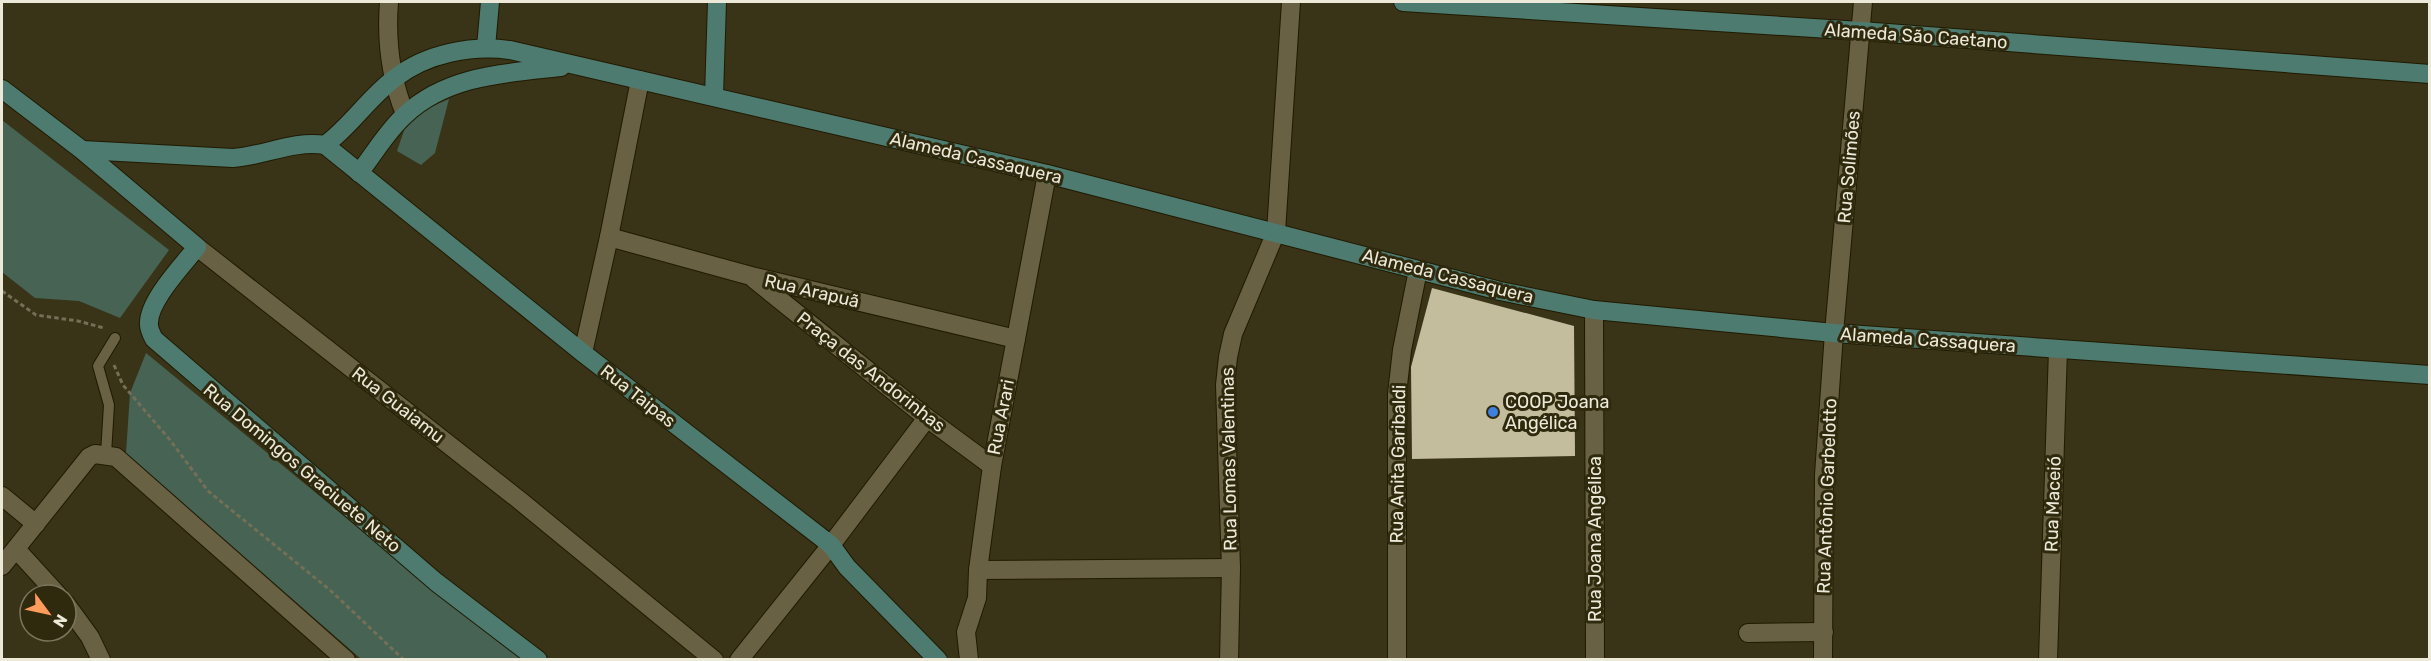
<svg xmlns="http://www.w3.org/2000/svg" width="2431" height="661" viewBox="0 0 2431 661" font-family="Rubik,sans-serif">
	<rect width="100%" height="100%" fill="#393317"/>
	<!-- green -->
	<g fill="#466354">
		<polygon points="449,99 435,153 421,165 397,151 409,116"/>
		<polygon points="2,120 169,250 120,318 79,301 35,298 2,272"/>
		<polygon points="146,353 423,581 524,659 361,659 126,453 130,393"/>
	</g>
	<!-- building -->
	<polygon fill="#c3bd9d" points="1432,288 1574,326 1575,456 1412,459 1411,367"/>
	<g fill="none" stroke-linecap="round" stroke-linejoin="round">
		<defs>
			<polyline id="lane" points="106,454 109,405 98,366 115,338"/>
			<g id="street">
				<path d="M389,2C386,40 391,79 405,114"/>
				<polyline points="609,237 751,276 1016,339"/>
				<polyline points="197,247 518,499 714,660"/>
				<polyline points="754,279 927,418 992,466"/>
				<polyline points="1594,310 1595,660"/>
				<polyline points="583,353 609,237 640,80"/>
				<polyline points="2,496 36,524"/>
				<polyline points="16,549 58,595"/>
				<polyline points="2,566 89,457 95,454 116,457 346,660"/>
				<polyline points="978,570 1231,568"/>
				<polyline points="66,604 90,637 101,660"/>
				<polyline points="1748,633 1824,632"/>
				<polyline points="739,660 831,545 927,418"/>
				<polyline points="969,660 966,632 977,598 978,570 992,466 1047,174"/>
				<polyline points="1229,660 1231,568 1225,385 1228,357 1233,334 1276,232 1291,2"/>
				<polyline points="1397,660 1397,394 1402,350 1418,270"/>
				<polyline points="1823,660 1824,475 1834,333 1863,2"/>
				<polyline points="2048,660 2058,349"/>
			</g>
			<g id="secondary">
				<polyline points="1403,2 1861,31 2430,74"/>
				<polyline points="486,47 490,2"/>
				<path d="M2,89L82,150L197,247C183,265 147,302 149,325C149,330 152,335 154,339L436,582L538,660"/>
				<polyline points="714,96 717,2"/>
				<path d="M325,145C351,126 369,97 395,78C427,53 472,45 510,50L1047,174L1500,291L1594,310L1834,333L2430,375"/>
				<path d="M82,150L233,158C264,156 293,140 325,145L583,353L831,545L847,567L938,660"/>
				<path d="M359,173C374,154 387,131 405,115C447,75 507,73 561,67"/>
			</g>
		</defs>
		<!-- lane casing -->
		<use href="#lane" stroke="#201a01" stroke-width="12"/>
		<!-- street casing -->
		<use href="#street" stroke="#201a01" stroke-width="20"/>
		<!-- secondary casing -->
		<use href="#secondary" stroke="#201a01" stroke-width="20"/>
		<!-- path -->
		<g stroke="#746f57" stroke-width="3" stroke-dasharray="4.5 3" stroke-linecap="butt">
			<polyline points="2,291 36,315 78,321 104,328"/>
			<polyline points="114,365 123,385 170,440 208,491 330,590 404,660"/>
		</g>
		<!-- lane -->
		<use href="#lane" stroke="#686144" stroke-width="10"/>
		<!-- street -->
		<use href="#street" stroke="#686144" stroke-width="18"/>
		<!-- secondary -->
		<use href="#secondary" stroke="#4d7b70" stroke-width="18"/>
	</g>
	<!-- markers -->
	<circle fill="#3f7fe0" stroke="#2f290d" stroke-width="2" cx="1493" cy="412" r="6"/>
	<g text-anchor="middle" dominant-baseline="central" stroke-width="6" stroke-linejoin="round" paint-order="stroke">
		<!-- street labels -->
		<g font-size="18" fill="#ece9d9" stroke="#2f290d">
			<text transform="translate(1916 36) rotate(4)">Alameda São Caetano</text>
			<text transform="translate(976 158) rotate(13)">Alameda Cassaquera</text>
			<text transform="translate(1849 167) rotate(-85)">Rua Solimões</text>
			<text transform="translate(1448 276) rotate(14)">Alameda Cassaquera</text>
			<text transform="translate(812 291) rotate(13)">Rua Arapuã</text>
			<text transform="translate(1928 340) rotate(4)">Alameda Cassaquera</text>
			<text transform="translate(871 372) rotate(38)">Praça das Andorinhas</text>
			<text transform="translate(638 396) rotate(38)">Rua Taipas</text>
			<text transform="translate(398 405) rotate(38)">Rua Guaiamu</text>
			<text transform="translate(1001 417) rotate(-79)">Rua Arari</text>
			<text transform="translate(1229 459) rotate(-91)">Rua Lomas Valentinas</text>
			<text transform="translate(1398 464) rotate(-89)">Rua Anita Garibaldi</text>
			<text transform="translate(302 468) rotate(40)">Rua Domingos Graciuete Neto</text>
			<text transform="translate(1827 496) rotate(-88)">Rua Antônio Garbelotto</text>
			<text transform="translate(2053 504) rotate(-88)">Rua Maceió</text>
			<text transform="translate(1595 539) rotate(-90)">Rua Joana Angélica</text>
		</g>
		<!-- poi labels -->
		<g font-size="18" fill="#ece9d9" stroke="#2f290d" text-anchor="start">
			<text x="1505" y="402">COOP Joana<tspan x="1505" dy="21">Angélica</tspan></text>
		</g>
	</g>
	<!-- border -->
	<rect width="2431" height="661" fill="none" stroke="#ece9d9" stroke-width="6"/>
	<!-- north arrow -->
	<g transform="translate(48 613) rotate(123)"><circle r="28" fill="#2f290d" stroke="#7b765f" stroke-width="1.5"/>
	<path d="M0-4.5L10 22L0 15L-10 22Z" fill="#ff9b5b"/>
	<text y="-9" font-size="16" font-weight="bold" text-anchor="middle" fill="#ece9d9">N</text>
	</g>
</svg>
